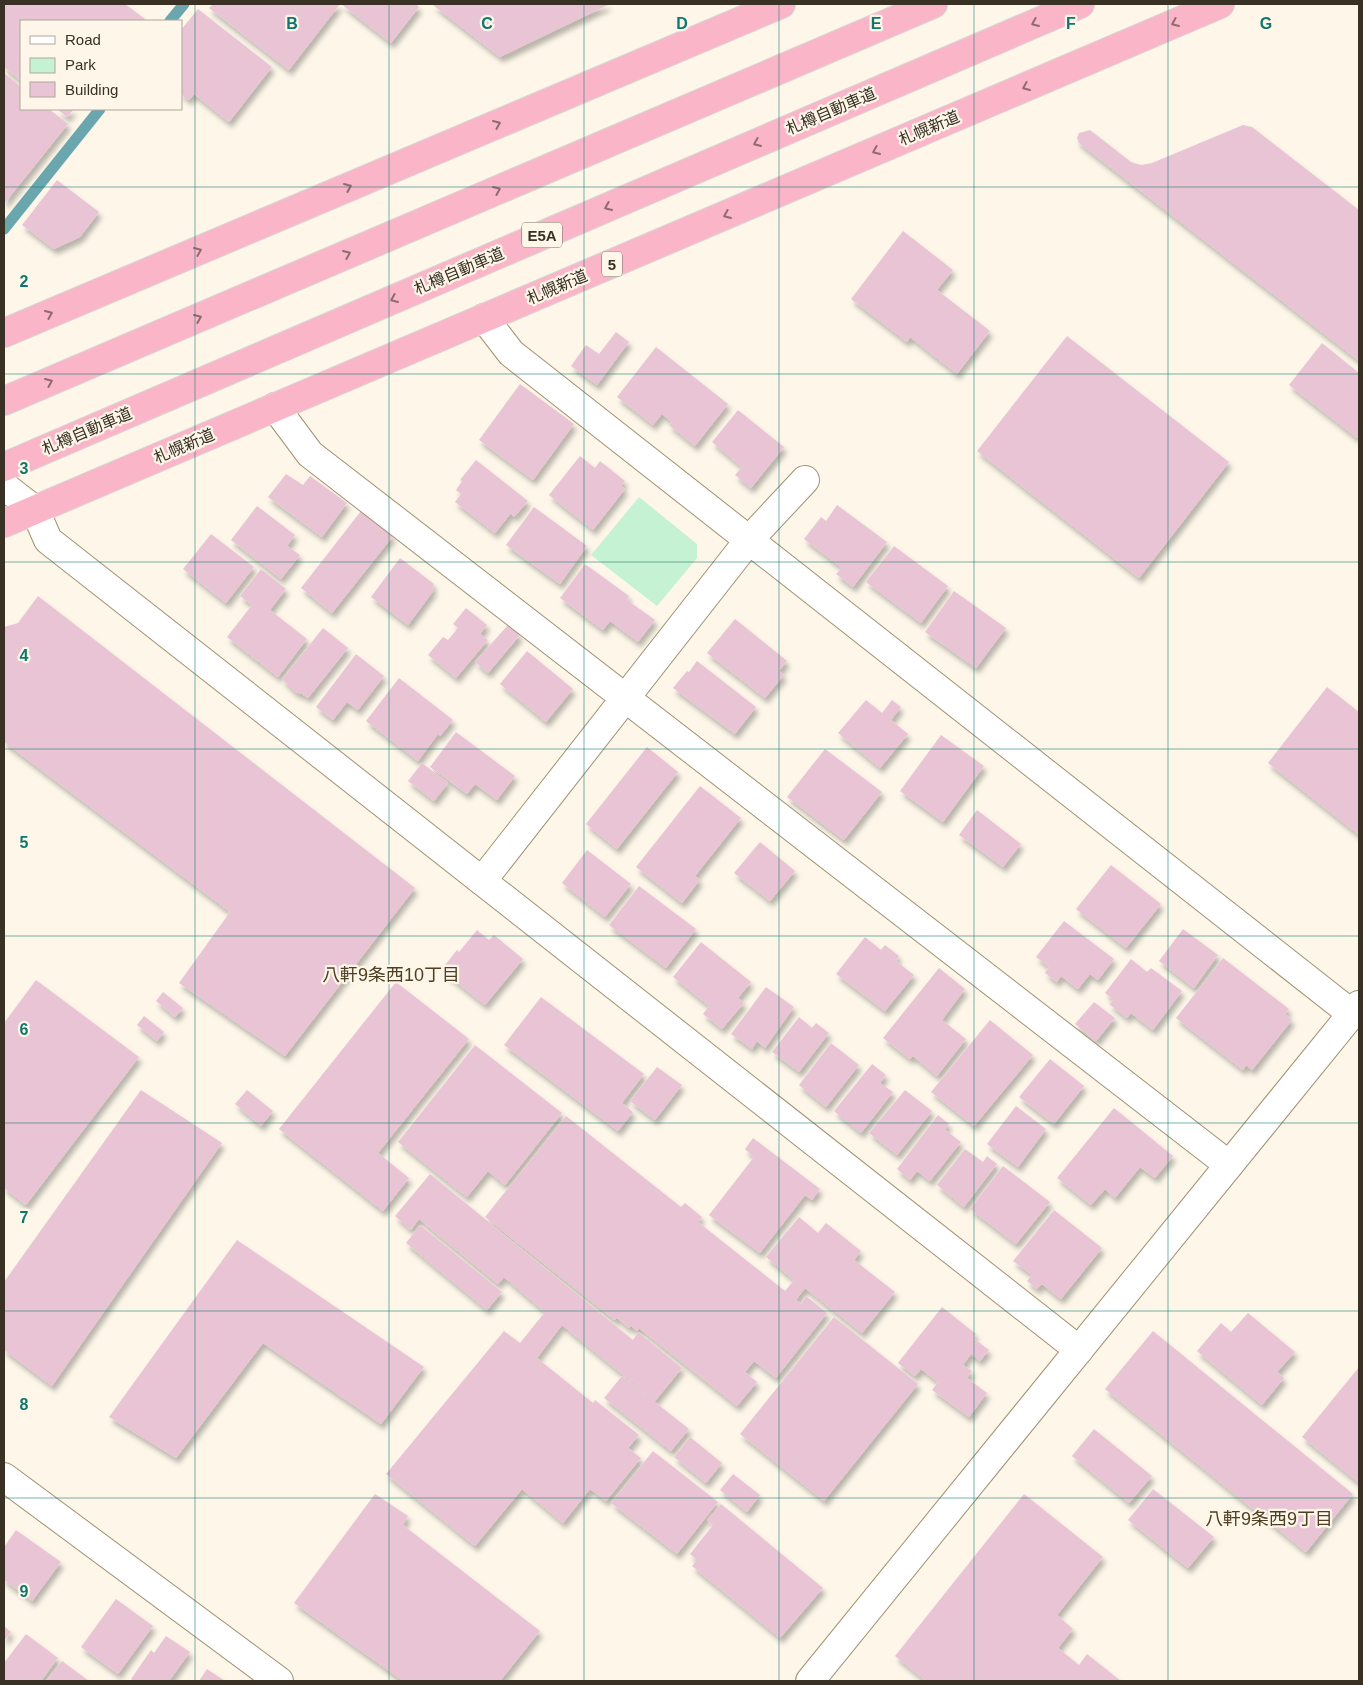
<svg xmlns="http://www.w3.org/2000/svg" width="1363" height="1685" viewBox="0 0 1363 1685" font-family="Arial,'Noto Sans JP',sans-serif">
	<defs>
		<filter id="shadow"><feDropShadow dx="3" dy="5.5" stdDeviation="2.5" flood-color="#0004"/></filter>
	</defs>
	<rect width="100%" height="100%" fill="#fdf6e9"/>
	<!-- green -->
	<polygon fill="#c6f2d4" points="639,497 697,544 697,558 657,606 591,555"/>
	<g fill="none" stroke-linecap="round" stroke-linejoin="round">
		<!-- stream -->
		<g stroke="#69a6ae" stroke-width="11">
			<polyline points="170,21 184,4"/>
			<polyline points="4,229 100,109"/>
		</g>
	</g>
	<!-- building -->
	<g fill="#e9c4d5" filter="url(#shadow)">
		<polygon points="4,4 125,4 145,19 143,21 21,21 21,81 4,67"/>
		<polygon points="213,4 340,4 289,70 209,8"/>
		<polygon points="341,4 416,4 419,7 391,43"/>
		<polygon points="435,4 610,4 500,57 433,5"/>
		<polygon points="198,9 272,67 229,122 194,94 189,100 181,94 181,30"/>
		<polygon points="4,73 21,87 21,109 49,109 68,124 4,204"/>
		<polygon points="57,109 74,109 67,117"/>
		<polygon points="1243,125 1252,127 1359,210 1359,361 1079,143 1077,138 1079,133 1090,130 1131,162 1141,165 1152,163"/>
		<polygon points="57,180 99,212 80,237 54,249 22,225"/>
		<polygon points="903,231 953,270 937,290 990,331 957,374 910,337 907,342 851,299"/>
		<polygon points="616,332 629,342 597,385 571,366 586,345 599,354"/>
		<polygon points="1067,336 1229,462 1139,578 977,451"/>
		<polygon points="1322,343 1359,373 1359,435 1357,438 1289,385"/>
		<polygon points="656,347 728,404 695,446 669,425 672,422 662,414 653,425 617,397"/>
		<polygon points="520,384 574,424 533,480 479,440"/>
		<polygon points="738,410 784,447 751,488 735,475 742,467 712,442"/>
		<polygon points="580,456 595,468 600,461 625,481 621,486 625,489 593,530 549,495"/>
		<polygon points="476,460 528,501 514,517 511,513 495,533 455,502 461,494 456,490 462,481 460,480"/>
		<polygon points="286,474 303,485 310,476 347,503 322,537 268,497"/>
		<polygon points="837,505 887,542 853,587 836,574 842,568 804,539 821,517 826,521"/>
		<polygon points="257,506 295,535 287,546 300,555 281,579 231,540"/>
		<polygon points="534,507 587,546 560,584 506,545"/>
		<polygon points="361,511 393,536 332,613 301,588"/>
		<polygon points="211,534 254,567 226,603 183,569"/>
		<polygon points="894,546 948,586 921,623 866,582"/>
		<polygon points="400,558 434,584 432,588 434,590 408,625 371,597"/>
		<polygon points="585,564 629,596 627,600 655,620 638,642 610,621 603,630 560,598"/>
		<polygon points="261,569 286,589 270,610 307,639 278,677 227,637 252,605 240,596"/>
		<polygon points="954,591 1006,628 976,668 925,632"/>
		<polygon points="38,596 415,888 285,1056 179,983 230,912 4,742 4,627 18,623"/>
		<polygon points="466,608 487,625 480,634 488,640 456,678 428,655 443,637 448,640 458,628 453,624"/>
		<polygon points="735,619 787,661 779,671 784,675 765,698 707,653"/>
		<polygon points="508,625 520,635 488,673 475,662"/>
		<polygon points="323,628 348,648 308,698 302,694 295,692 282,679"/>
		<polygon points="527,651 573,689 546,722 500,684"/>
		<polygon points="356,654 384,676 358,710 347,702 333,720 316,707"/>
		<polygon points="697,661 756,707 735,734 673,688 687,671 689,672"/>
		<polygon points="399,678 453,720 440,736 438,734 418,761 366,721"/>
		<polygon points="1327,687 1359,712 1359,835 1268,763"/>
		<polygon points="866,700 882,713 892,700 901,707 891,720 908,734 880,768 838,733"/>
		<polygon points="456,732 515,776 497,800 475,784 467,794 430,767"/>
		<polygon points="941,735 984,766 943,822 900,791"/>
		<polygon points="647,747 678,772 617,849 586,824"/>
		<polygon points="825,749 882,792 844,840 787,797"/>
		<polygon points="422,763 448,783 434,801 408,781"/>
		<polygon points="700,786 741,818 695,876 700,880 682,903 636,867"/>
		<polygon points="977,810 1021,844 1003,867 959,835"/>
		<polygon points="760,842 795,871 770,901 734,873"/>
		<polygon points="587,850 631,884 605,917 562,883"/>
		<polygon points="1111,865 1161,904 1126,948 1076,909"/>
		<polygon points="639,886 696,929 666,968 609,925"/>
		<polygon points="1064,921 1114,959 1098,980 1090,974 1078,989 1061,976 1057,982 1045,973 1049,967 1036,957"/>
		<polygon points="1183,929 1218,955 1194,988 1159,961"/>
		<polygon points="477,930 489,940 494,935 523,959 485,1005 441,970 457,950 459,952"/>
		<polygon points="865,937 881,950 885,945 899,956 896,961 914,975 885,1011 836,974"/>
		<polygon points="701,942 751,982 738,998 744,1003 722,1029 703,1014 709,1006 673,977"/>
		<polygon points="1223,958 1289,1009 1285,1014 1292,1020 1252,1070 1246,1065 1243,1070 1176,1018"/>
		<polygon points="1131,959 1147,972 1151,968 1182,991 1153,1030 1131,1013 1127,1018 1109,1004 1114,1000 1105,993"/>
		<polygon points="939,968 965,989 942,1020 966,1039 937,1076 913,1056 910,1059 883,1038"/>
		<polygon points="36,980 139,1057 26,1205 4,1188 4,1023"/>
		<polygon points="396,982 469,1039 378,1153 409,1178 383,1211 279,1129"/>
		<polygon points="766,987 794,1007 765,1048 757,1041 752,1049 731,1034"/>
		<polygon points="163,992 183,1008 175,1017 156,1001"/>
		<polygon points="541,997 644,1074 622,1103 633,1112 618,1131 504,1045"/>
		<polygon points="1094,1002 1115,1018 1096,1041 1075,1024"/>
		<polygon points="144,1016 164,1032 157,1041 137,1025"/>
		<polygon points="799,1017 812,1028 816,1023 829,1033 799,1072 772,1052"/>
		<polygon points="990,1020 1033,1055 974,1126 931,1092"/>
		<polygon points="831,1043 859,1065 826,1107 799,1085"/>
		<polygon points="475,1045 562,1113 505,1185 488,1171 467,1197 398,1142"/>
		<polygon points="1050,1059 1084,1086 1054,1124 1019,1097"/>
		<polygon points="872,1064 886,1075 880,1083 893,1092 861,1133 834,1111"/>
		<polygon points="657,1067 682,1085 655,1120 630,1101"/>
		<polygon points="141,1090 222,1143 52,1386 4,1350 4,1282"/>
		<polygon points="247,1090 273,1111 261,1126 235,1104"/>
		<polygon points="905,1090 932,1111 897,1155 869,1133"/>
		<polygon points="1016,1106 1046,1129 1018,1167 987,1144"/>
		<polygon points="1114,1108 1173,1156 1155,1178 1140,1167 1115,1198 1105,1189 1091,1205 1057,1178"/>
		<polygon points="938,1115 949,1124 945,1130 961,1142 930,1181 917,1171 910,1180 897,1169"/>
		<polygon points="566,1116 681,1207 685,1203 702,1217 698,1222 785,1291 794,1280 766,1257 799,1217 818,1233 826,1223 861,1251 854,1260 895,1292 862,1333 805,1288 796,1300 801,1304 806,1296 827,1313 776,1378 754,1361 745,1372 757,1382 737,1406 639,1328 637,1331 631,1326 629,1328 617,1318 615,1320 485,1217"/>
		<polygon points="753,1138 820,1189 812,1200 805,1195 760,1253 709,1215 754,1157 745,1149"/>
		<polygon points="965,1149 983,1162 987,1156 997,1164 964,1207 937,1185"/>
		<polygon points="1003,1166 1050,1202 1016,1244 970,1209"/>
		<polygon points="430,1174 633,1340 638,1332 682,1368 655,1401 562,1325 537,1358 593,1403 595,1400 639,1435 628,1448 641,1458 606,1501 590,1489 563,1523 522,1489 475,1546 386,1474 504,1331 520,1343 545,1312 504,1277 498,1284 419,1219 411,1230 395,1216"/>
		<polygon points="1054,1210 1102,1248 1061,1299 1042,1284 1037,1289 1027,1281 1032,1275 1013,1261"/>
		<polygon points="420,1225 502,1292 487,1310 406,1243"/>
		<polygon points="237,1240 424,1367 381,1424 263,1343 176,1458 109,1417"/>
		<polygon points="942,1307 976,1334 973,1338 989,1350 980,1361 971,1354 963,1365 972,1371 967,1378 987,1393 969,1417 932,1390 938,1382 921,1369 915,1376 898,1363"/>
		<polygon points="1248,1313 1295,1352 1277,1372 1284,1378 1262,1405 1197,1351 1221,1323 1231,1332"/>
		<polygon points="834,1317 918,1384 824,1501 740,1434"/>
		<polygon points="1153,1331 1353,1494 1306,1552 1105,1389"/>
		<polygon points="1359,1367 1359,1483 1302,1437"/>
		<polygon points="622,1376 689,1429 671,1451 604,1398"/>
		<polygon points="1094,1429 1152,1476 1129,1503 1072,1456"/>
		<polygon points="690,1437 722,1463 706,1483 674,1457"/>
		<polygon points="653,1451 718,1502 677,1554 611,1503"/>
		<polygon points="733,1474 760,1495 747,1512 720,1490"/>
		<polygon points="1153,1489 1214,1537 1188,1568 1128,1520"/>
		<polygon points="375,1494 408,1516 403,1525 540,1631 500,1681 403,1681 294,1603"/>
		<polygon points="1024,1494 1103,1557 1057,1615 1073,1629 1058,1648 1079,1665 1087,1654 1121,1681 926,1681 895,1656"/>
		<polygon points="721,1504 823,1588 780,1638 692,1566 697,1560 690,1554 713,1525 707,1520"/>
		<polygon points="16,1530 61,1562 32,1601 4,1580 4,1547"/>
		<polygon points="116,1599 153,1626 118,1674 81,1647"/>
		<polygon points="4,1626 11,1632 4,1641"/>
		<polygon points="26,1634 58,1658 41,1681 4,1681 4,1663"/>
		<polygon points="166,1636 190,1652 169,1681 134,1681 131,1679 151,1650 154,1653"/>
		<polygon points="62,1661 89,1681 46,1681"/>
		<polygon points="207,1669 225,1681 199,1681"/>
	</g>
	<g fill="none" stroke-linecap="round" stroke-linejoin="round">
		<defs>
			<g id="street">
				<polyline points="484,318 511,353 1352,1014"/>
				<polyline points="275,407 310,454 1229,1165"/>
				<polyline points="4,486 35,510 48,540 1079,1350"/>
				<polyline points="482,881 749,540 805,480"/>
				<polyline points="4,1477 279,1681"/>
				<polyline points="810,1681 1359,1005"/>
			</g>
			<g id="highway">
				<polyline points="4,333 781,4"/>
				<polyline points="4,401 933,4"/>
				<polyline points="4,467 1080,4"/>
				<polyline points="4,523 1220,4"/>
			</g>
		</defs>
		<!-- street casing -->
		<use href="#street" stroke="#a39172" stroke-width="30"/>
		<!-- highway casing -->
		<use href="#highway" stroke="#d7d6d3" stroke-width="30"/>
		<!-- street -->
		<use href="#street" stroke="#fff" stroke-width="28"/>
		<!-- highway -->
		<use href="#highway" stroke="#fbb5c8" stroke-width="28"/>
	</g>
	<!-- one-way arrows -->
	<defs><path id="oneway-chevron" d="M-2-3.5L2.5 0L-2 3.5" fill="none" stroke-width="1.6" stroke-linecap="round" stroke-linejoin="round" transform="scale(1.25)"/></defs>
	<g stroke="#906c6e">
		<use href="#oneway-chevron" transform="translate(1035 23) rotate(157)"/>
		<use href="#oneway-chevron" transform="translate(1175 23) rotate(157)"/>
		<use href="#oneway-chevron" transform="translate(1026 87) rotate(157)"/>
		<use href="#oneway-chevron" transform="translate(497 124) rotate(-23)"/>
		<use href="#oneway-chevron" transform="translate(757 143) rotate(157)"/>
		<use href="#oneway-chevron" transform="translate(876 151) rotate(157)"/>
		<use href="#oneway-chevron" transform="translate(348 187) rotate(-23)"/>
		<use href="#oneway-chevron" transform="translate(497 190) rotate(-23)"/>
		<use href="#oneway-chevron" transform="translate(608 207) rotate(157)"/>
		<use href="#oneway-chevron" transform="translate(727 215) rotate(157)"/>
		<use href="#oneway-chevron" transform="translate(198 251) rotate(-23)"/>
		<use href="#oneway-chevron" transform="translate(347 254) rotate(-23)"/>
		<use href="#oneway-chevron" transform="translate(394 299) rotate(157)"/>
		<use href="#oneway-chevron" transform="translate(49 314) rotate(-23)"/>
		<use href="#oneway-chevron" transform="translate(198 318) rotate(-23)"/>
		<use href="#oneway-chevron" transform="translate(49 382) rotate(-23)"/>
	</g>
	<!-- grid -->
	<path fill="none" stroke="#0f766e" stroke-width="1" stroke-opacity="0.55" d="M195,4V1681M389,4V1681M584,4V1681M779,4V1681M974,4V1681M1168,4V1681M4,187H1359M4,374H1359M4,562H1359M4,749H1359M4,936H1359M4,1123H1359M4,1311H1359M4,1498H1359"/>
	<g text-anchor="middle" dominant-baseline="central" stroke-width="4.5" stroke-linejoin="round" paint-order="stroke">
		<!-- shield labels -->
		<g fill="#fdf6e9" stroke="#736c5f" stroke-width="1">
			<rect x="522" y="222.5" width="40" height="25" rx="4"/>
			<rect x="602" y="251.5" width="20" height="25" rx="4"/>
		</g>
		<g font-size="15" font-weight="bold" fill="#383124">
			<text x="542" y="235">E5A</text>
			<text x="612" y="264">5</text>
		</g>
		<!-- street labels -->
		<g font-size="16" fill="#383124" stroke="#fdf6e9">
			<text transform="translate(831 111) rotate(-23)">札樽自動車道</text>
			<text transform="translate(929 128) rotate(-23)">札幌新道</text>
			<text transform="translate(459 271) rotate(-23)">札樽自動車道</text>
			<text transform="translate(557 287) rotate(-23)">札幌新道</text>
			<text transform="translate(87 431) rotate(-23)">札樽自動車道</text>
			<text transform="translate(184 446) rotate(-23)">札幌新道</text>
		</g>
		<!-- neighbourhood labels -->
		<g font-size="18" fill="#4f4023" stroke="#fdf6e9">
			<text x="391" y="975">八軒9条西10丁目</text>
			<text x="1269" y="1519">八軒9条西9丁目</text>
		</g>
	</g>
	<g font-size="16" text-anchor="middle" font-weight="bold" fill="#0f766e" stroke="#fdf6e9" stroke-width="4.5" stroke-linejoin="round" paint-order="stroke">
		<text x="292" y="29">B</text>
		<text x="487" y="29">C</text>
		<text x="682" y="29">D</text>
		<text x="876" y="29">E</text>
		<text x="1071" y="29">F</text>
		<text x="1266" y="29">G</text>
		<text x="24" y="287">2</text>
		<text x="24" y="474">3</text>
		<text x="24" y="661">4</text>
		<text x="24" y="848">5</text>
		<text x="24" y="1035">6</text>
		<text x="24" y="1223">7</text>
		<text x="24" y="1410">8</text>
		<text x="24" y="1597">9</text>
	</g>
	<!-- border -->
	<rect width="1363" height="1685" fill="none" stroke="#383124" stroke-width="10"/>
	<!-- legend -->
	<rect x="20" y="20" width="162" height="90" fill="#fdf6e9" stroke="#aea79a"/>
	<rect x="30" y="36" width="25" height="8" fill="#ffffff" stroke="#aea79a"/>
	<text x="65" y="45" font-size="15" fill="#383124">Road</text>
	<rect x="30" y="58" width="25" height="15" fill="#c6f2d4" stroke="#aea79a"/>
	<text x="65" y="70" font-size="15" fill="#383124">Park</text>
	<rect x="30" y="82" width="25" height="15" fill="#e9c4d5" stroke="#aea79a"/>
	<text x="65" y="95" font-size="15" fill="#383124">Building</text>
</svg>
